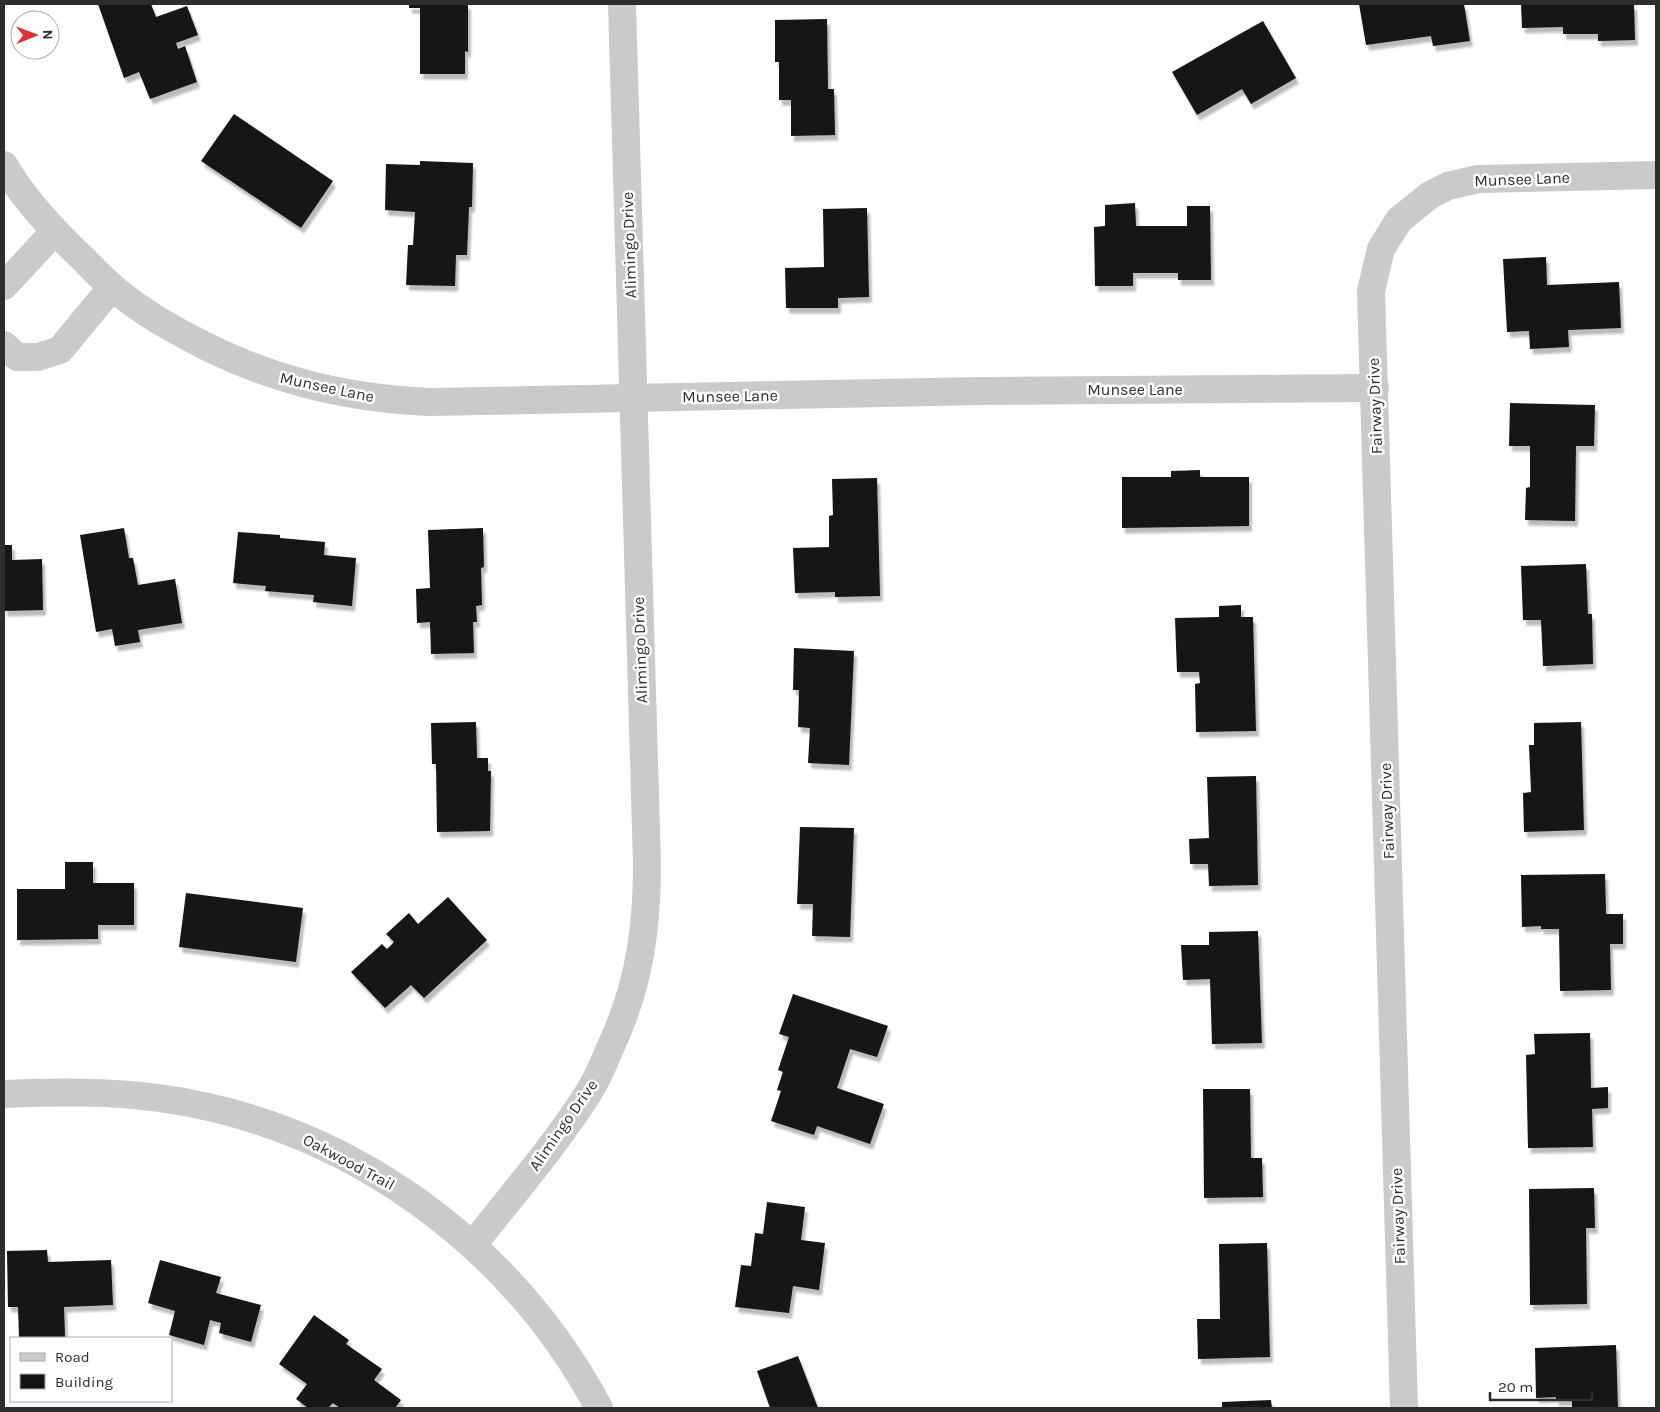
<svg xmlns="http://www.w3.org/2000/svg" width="1660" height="1412" viewBox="0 0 1660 1412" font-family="Karla,sans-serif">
	<defs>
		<filter id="shadow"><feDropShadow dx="3" dy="5.5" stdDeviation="1" flood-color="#0004"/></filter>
	</defs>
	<rect width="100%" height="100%" fill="#fff"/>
	<!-- building -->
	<g fill="#141414" filter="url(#shadow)">
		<polygon points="98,4 151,4 156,17 187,6 198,35 176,43 178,49 185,46 197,82 150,99 139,72 124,78"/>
		<polygon points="409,4 468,4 468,52 465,51 465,74 420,74 420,8 409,8"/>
		<polygon points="1359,4 1464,4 1470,41 1433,46 1431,36 1366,45"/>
		<polygon points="1521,4 1634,4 1635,40 1598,41 1598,34 1563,34 1563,27 1522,28"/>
		<polygon points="827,19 828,89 834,89 835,135 791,136 791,100 779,100 779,62 775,62 775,20"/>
		<polygon points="1263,21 1296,78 1251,104 1242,89 1197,115 1172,72"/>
		<polygon points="234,114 333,181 301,228 201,161"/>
		<polygon points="420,161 473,163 472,207 469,207 467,255 456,255 455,286 406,285 408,245 413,245 415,212 385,210 386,164 420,165"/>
		<polygon points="1135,203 1136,226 1187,226 1187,206 1210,206 1211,280 1178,280 1178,273 1133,273 1133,286 1095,286 1094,227 1105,226 1105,205"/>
		<polygon points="867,208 869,297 838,298 838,308 786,308 785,268 824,267 823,209"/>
		<polygon points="1546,257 1547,285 1619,282 1621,328 1568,330 1569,347 1530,349 1529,331 1507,332 1503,259"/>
		<polygon points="1510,403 1595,405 1594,446 1576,446 1575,521 1525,520 1526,488 1530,487 1530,446 1509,446"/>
		<polygon points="1200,470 1200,477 1249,477 1249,526 1122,528 1122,477 1171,477 1171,471"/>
		<polygon points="877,478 880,596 835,597 835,592 795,593 793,548 829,547 829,516 833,515 832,479"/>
		<polygon points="124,528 129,558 133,558 138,585 175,579 182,623 138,630 140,642 115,646 112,629 96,632 80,535"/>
		<polygon points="483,528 484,567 481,568 482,605 476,606 477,622 473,622 474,653 431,654 430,622 417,623 416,589 430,588 428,530"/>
		<polygon points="238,532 280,535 280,538 325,542 324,555 356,558 352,606 313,602 314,595 265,591 266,586 233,583"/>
		<polygon points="4,545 12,545 12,560 42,559 43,610 4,611"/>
		<polygon points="1586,564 1588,614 1592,614 1593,664 1543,666 1541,620 1523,620 1521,566"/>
		<polygon points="1241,605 1241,617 1253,617 1256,731 1196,732 1195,684 1200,683 1199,672 1177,672 1175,618 1219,617 1219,606"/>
		<polygon points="794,648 854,651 849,765 808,763 810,728 798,727 799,690 793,690"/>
		<polygon points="476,722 477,758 488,758 488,771 491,771 490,831 437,832 436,764 432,764 431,723"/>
		<polygon points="1581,722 1584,830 1524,832 1523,793 1531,792 1529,745 1534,745 1534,723"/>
		<polygon points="1256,776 1258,885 1209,886 1208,864 1190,864 1189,839 1209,838 1207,777"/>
		<polygon points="800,827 854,828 850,937 812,936 813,904 797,904"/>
		<polygon points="65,862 93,862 93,883 134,883 134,925 98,925 98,939 17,940 17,889 65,889"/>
		<polygon points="1605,874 1606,914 1623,914 1623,944 1610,944 1611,990 1560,991 1559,929 1541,929 1541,926 1522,927 1521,875"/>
		<polygon points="186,893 303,908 296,962 179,947"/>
		<polygon points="448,897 487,940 424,998 411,985 385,1008 351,972 382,944 387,949 394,942 386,934 409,913 418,924"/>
		<polygon points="1258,931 1262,1043 1212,1044 1210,979 1183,980 1181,945 1209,945 1209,932"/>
		<polygon points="793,994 888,1026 877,1057 850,1049 837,1088 884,1104 870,1144 817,1126 814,1135 771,1121 781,1091 777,1090 783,1072 778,1070 789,1037 779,1034"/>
		<polygon points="1590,1033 1591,1088 1608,1087 1608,1108 1592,1109 1593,1147 1528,1148 1526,1055 1535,1054 1534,1034"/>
		<polygon points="1203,1089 1250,1089 1251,1158 1262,1158 1263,1197 1204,1198"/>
		<polygon points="1594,1188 1595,1228 1586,1228 1587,1304 1530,1305 1529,1189"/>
		<polygon points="767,1202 805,1207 801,1240 825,1243 819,1290 793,1286 789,1313 735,1307 741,1265 751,1266 755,1233 763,1234"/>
		<polygon points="1267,1243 1270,1357 1198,1359 1197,1319 1220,1319 1219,1244"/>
		<polygon points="47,1250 48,1262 111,1260 113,1305 64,1307 65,1337 19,1338 18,1307 8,1307 7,1251"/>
		<polygon points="160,1260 221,1277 216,1293 261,1305 251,1342 219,1333 221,1323 210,1320 204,1345 169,1335 175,1311 148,1303"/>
		<polygon points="314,1315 349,1340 346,1344 382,1369 374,1380 401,1400 395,1408 340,1408 333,1403 328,1408 308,1408 296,1399 307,1384 279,1364"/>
		<polygon points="1616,1345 1618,1408 1572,1408 1572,1400 1556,1401 1556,1397 1536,1398 1535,1348"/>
		<polygon points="798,1356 818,1408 770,1408 757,1371"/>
		<polygon points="1271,1400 1272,1408 1222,1408 1222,1402"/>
	</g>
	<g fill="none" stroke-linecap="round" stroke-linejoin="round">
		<!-- minor -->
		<g stroke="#cacaca" stroke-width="28">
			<path d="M4,165C22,196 50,227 76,252C88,263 99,276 111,286C135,307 163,324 190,338C266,379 343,398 429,402L982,391L1375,388"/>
			<polyline points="4,286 55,231"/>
			<polyline points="4,345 17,357 38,357 60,350 112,287"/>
			<path d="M4,1094C56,1092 107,1091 159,1098C347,1124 510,1242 599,1408"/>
			<path d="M473,1245C511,1196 553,1148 587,1095C599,1077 606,1057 615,1037C640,980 647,926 647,864L622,4"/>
			<polyline points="1404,1408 1371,291 1381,249 1399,220 1430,195 1448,186 1478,179 1656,175"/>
		</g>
	</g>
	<g text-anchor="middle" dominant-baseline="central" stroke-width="5" stroke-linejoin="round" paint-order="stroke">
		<!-- street labels -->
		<g font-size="16" fill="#2d2d2d" stroke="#fff">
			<text transform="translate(1522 179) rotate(-2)">Munsee Lane</text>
			<text transform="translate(629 245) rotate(-92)">Alimingo Drive</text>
			<text transform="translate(327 387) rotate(12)">Munsee Lane</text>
			<text x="1135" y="389">Munsee Lane</text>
			<text transform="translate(730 396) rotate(-1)">Munsee Lane</text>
			<text transform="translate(1375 406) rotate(-92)">Fairway Drive</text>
			<text transform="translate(640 650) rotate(-92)">Alimingo Drive</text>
			<text transform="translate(1387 811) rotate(-92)">Fairway Drive</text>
			<text transform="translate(563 1125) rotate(-55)">Alimingo Drive</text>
			<text transform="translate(349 1162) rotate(28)">Oakwood Trail</text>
			<text transform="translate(1398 1216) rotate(-92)">Fairway Drive</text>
		</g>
	</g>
	<!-- border -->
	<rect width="1660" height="1412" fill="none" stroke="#2d2d2d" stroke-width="10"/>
	<!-- legend -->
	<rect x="10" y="1337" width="162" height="65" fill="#ffffff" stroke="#ababab"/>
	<rect x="20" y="1353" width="25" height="8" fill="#cacaca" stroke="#ababab"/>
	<text x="55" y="1362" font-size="15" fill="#2d2d2d">Road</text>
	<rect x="20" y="1374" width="25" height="15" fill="#141414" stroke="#ababab"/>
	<text x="55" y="1387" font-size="15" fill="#2d2d2d">Building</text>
	<!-- north arrow -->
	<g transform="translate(35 35) rotate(89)"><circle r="24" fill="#ffffff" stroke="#ababab"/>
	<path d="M0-4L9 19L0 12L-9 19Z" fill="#e33038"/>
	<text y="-8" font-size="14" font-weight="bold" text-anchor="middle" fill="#2d2d2d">N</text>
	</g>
	<!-- scale -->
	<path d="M1490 1392v8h102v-8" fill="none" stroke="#2d2d2d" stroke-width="2.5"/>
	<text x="1498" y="1392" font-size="15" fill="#2d2d2d" stroke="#ffffff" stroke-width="4" paint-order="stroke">20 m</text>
</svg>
